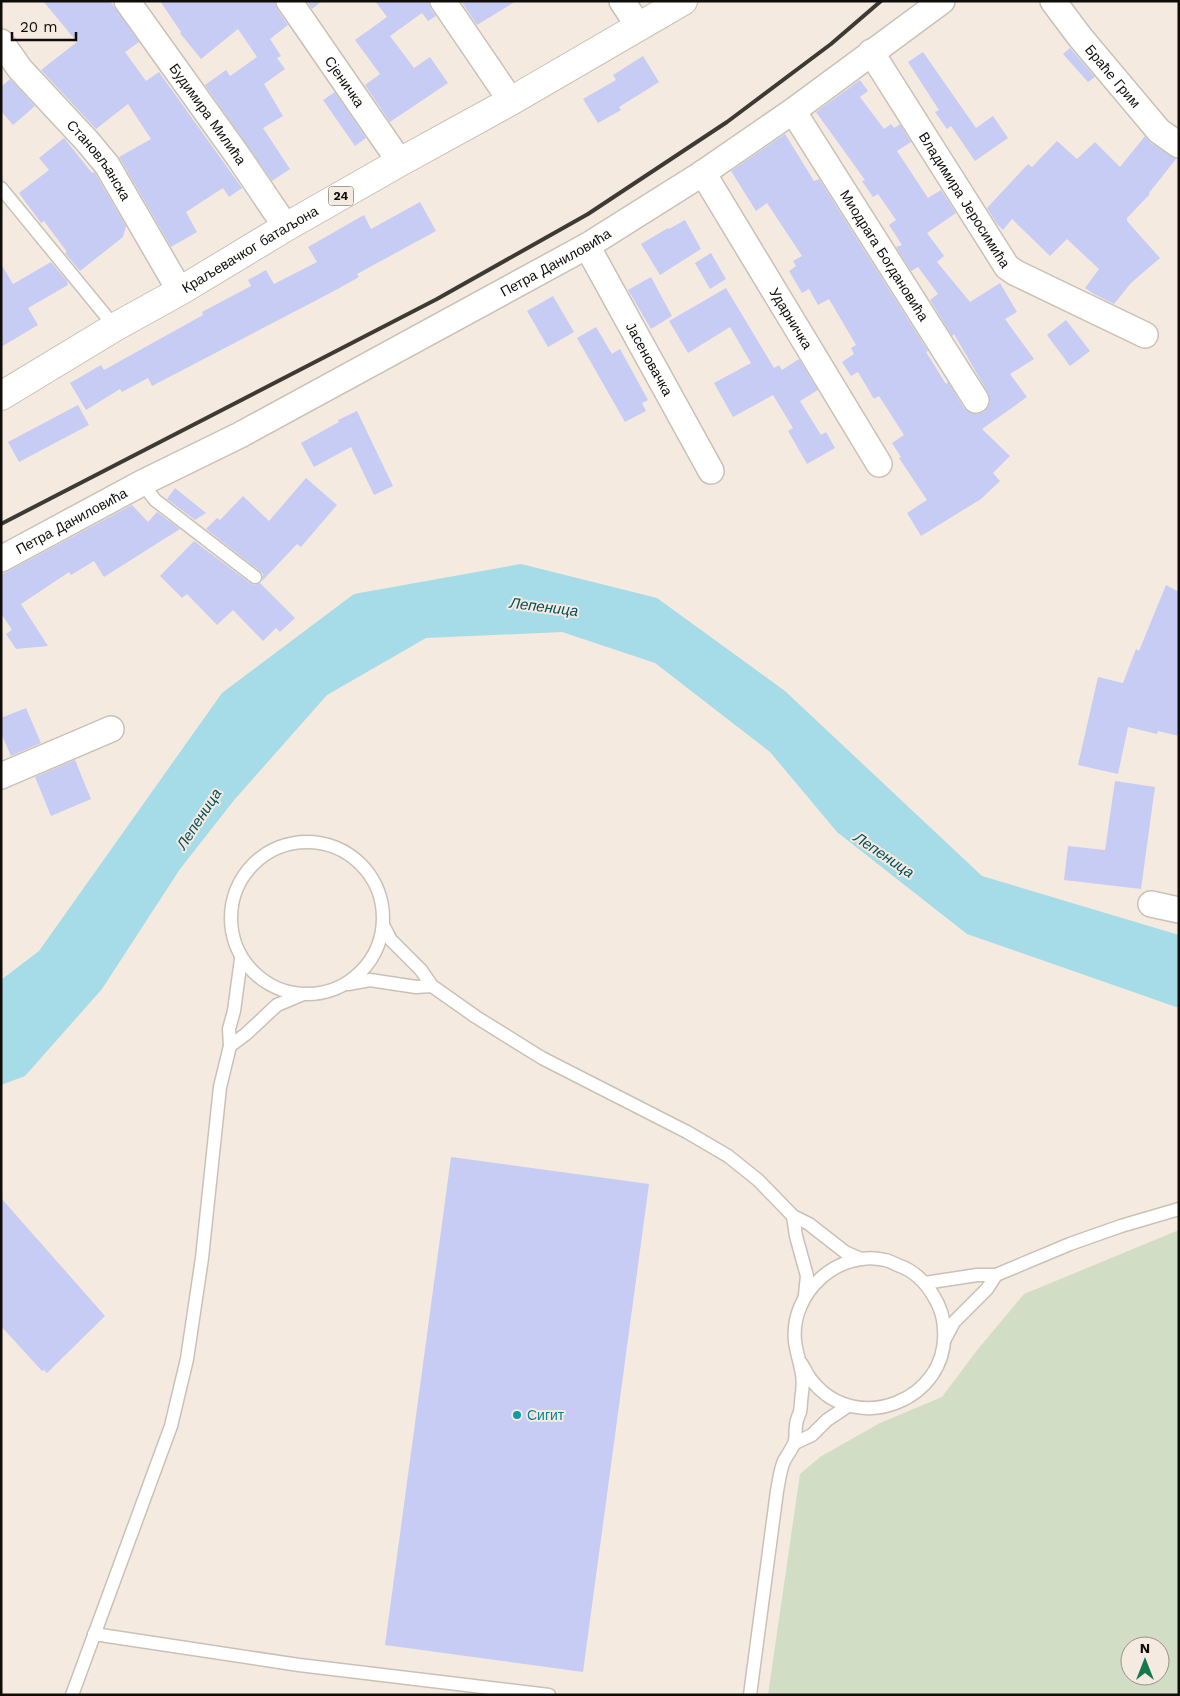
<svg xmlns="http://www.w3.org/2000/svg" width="1180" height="1696" viewBox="0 0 1180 1696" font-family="'Work Sans',sans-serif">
	<rect width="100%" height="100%" fill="#f4eadf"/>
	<!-- green -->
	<path fill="#d1ddc4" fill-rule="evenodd" d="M1179,1230V1695H768L800,1474L820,1457L880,1423L942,1397L978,1349L1024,1294ZM1130,1646H1160V1676H1130Z"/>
	<!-- water -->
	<polygon fill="#a6dbe8" points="521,564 657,598 785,691 982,876 1179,935 1179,1008 967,934 837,832 770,752 655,663 562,632 426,638 327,695 235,799 180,869 102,989 25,1076 1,1085 1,980 39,951 222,693 354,594"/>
	<!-- building -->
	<g fill="#c7ccf5">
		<polygon points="43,1 110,1 139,42 125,52 146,81 159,72 242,188 229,197 223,188 186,212 197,232 171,247 119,157 151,139 128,104 96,129 41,70 77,42"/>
		<polygon points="160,1 275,1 277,9 288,25 270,39 281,56 277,58 285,69 264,84 283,116 263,128 290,169 272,181 205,85 226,70 230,76 257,57 238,29 201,59 180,33 181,32"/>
		<polygon points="307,1 322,1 312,9"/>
		<polygon points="375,1 429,1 431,9 436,16 428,21 422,13 390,36 414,68 430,57 448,83 390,122 365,85 380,74 355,40 387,17"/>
		<polygon points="461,1 516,1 477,25"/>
		<polygon points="1070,48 1095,77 1088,82 1063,54"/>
		<polygon points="923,52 976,128 993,116 1008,138 975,161 951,126 947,129 935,112 939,110 908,62"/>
		<polygon points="643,56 659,82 619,107 621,110 598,123 583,99 616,80 613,75"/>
		<polygon points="10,79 35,106 13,125 1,111 1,87"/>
		<polygon points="860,80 868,91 860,97 884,129 891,124 894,128 900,124 911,142 897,151 928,198 941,190 956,213 927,233 944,256 937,262 970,302 1000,283 1017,312 1005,319 1034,359 1010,374 1027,397 982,429 1010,456 993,473 1000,481 981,499 921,536 907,513 927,500 899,458 901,457 892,443 904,435 879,396 874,399 858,372 851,376 842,362 854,354 851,348 856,345 829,299 818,305 809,289 802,293 789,271 796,266 793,261 802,256 767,203 756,211 731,171 785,134 814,181 819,179 928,351 926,352 946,384 948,382 964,408 969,412 976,414 984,412 988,407 990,400 988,393 954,334 952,336 930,300 938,294 918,267 911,271 896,247 902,245 889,225 896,220 878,194 873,197 862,181 865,180 816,112"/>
		<polygon points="335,92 366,138 355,146 323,100"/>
		<polygon points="1145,136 1151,143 1176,159 1149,193 1150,194 1127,218 1127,221 1160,258 1131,283 1114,304 1094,294 1085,288 1099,269 1067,239 1050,256 1012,219 1003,230 997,224 987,208 1028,164 1032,167 1057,141 1077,159 1095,142 1120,167"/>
		<polygon points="64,138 92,173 94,172 95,173 126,226 123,237 80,271 65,253 67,252 44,221 41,223 19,193 49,170 39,158"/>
		<polygon points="420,202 436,231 357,274 359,277 334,291 152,386 148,378 122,392 120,389 86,410 70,383 101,365 104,370 203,315 202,312 251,286 248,280 266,270 274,284 317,262 308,247 364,215 371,229"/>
		<polygon points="685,220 701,249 660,275 641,244 668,228 669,229"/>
		<polygon points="711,253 726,279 710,289 695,263"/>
		<polygon points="51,262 67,281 68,285 28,308 38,325 1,347 1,264 13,284"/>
		<polygon points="651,277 672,316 651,329 628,290"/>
		<polygon points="726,288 774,368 779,365 782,370 799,359 818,390 800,401 821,435 826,432 835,448 807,464 788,431 793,428 773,395 733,417 714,383 751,363 730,327 688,353 669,321"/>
		<polygon points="553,296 574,332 548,347 527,311"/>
		<polygon points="1066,320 1090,351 1070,366 1047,335"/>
		<polygon points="596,327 612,354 620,349 648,400 642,403 646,411 625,422 577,338"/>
		<polygon points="78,405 89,425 19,462 8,442"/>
		<polygon points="357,411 393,486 374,495 351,447 314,467 301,443 339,422 338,420"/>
		<polygon points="306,478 337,505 301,547 297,544 262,581 263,574 260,571 206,529 217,518 220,520 243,496 269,521"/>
		<polygon points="175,488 206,513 195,520 167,499"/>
		<polygon points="132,505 148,522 157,512 180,529 104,577 94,561 71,575 69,572 21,604 48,646 16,649 6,634 12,630 1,613 1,575"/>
		<polygon points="194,541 250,583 254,585 260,583 295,618 280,632 276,628 263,641 233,610 217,625 187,594 182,598 160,576"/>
		<polygon points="1166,585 1179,592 1179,736 1158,731 1157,734 1128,727 1118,774 1078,765 1098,677 1123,683 1136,649 1139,651"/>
		<polygon points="26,708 41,743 11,756 1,733 1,718"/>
		<polygon points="75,760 91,799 51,816 35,777"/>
		<polygon points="1115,781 1155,787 1141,889 1064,880 1068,846 1105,850"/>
		<polygon points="451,1157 649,1184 583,1672 385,1645"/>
		<polygon points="1,1198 105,1316 47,1373 44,1370 42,1371 1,1326"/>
	</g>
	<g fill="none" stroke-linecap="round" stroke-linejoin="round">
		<defs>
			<g id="lane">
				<polyline points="1,188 115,327"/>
				<polyline points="142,483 155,500 255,577"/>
				<circle cx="307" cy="918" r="76"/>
				<polyline points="383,925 391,940 421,970 432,986 476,1017 542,1058 687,1132 728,1156 758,1180 793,1216 809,1224 845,1252 861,1259"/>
				<polyline points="348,984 370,980 416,987 432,986"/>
				<polyline points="230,1046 246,1034 277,1005 301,995"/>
				<polyline points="793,1216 796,1236 807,1276 805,1295"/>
				<polyline points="925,1283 977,1275 996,1275 1070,1244 1121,1226 1179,1209"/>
				<polyline points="945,1339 954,1322 987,1289 996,1275"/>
				<polyline points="795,1443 812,1435 827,1420 848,1406"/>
				<polyline points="94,1634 299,1665 549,1695"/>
				<polyline points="72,1695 171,1426 187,1359 202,1258 220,1087 230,1046 229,1029 234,1011 241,959"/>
				<path d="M750,1695L777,1491C779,1481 780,1470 784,1461C787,1455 793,1448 795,1441C796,1436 795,1431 796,1426C796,1421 798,1417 800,1412C801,1406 801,1399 802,1393C805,1372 797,1359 795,1341C790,1293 838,1249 885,1260C890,1261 895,1264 900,1266C914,1271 925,1282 933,1295C940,1306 944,1318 944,1330C949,1400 857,1436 813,1382C808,1377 805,1369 801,1363"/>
			</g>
			<g id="street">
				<path id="s1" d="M127,1L238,156L286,227"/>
				<path id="s2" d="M289,1L400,162"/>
				<polyline points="443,1 511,101"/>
				<polyline points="622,1 639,27"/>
				<path id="s3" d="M1053,1L1080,37L1159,131L1179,145"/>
				<path id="s4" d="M1,42L20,69L87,141L107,165L180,291"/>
				<path id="s5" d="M871,52L1007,267L1016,273L1145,335"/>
				<path id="s6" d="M793,111L976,400"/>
				<path id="s7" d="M703,173L879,464"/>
				<path id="s8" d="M587,246L711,471"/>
				<path id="s9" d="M1,559L142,483L240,435L587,246L703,173L793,111L942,1"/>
				<polyline points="1,776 111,729"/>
				<polyline points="1151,904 1179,910"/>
			</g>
			<g id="primary">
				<path id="s10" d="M1,396L115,327L180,291L286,227L400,162L511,101L683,1"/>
			</g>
		</defs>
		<!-- lane casing -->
		<use href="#lane" stroke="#cac1b6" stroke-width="15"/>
		<!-- street casing -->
		<use href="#street" stroke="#cac1b6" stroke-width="28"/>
		<!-- primary casing -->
		<use href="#primary" stroke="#cac1b6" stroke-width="30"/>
		<!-- lane -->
		<use href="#lane" stroke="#fff" stroke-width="12"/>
		<!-- street -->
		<use href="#street" stroke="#fff" stroke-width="25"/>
		<!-- primary -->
		<use href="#primary" stroke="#fff" stroke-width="28"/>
		<!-- rail -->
		<polyline stroke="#3d3933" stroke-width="4" points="1,524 437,299 588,214 727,122 831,44 881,1"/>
	</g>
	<!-- markers -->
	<circle fill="#0f9aa8" stroke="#f4eadf" stroke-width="2" cx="517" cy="1415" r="5"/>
	<g text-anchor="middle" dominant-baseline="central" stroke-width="4" stroke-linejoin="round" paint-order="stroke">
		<!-- shield labels -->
		<rect fill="#f4eadf" stroke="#544f49" stroke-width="1" x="328.5" y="186.5" width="25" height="19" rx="4"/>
		<g font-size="12" font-weight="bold" fill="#100d09">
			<text x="341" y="196">24</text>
		</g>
		<!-- street labels -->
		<g font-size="14" fill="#100d09" stroke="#f4eadf">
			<text stroke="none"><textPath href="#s3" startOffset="96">Браће Грим</textPath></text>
			<text stroke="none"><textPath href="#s2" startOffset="98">Сјеничка</textPath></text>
			<text stroke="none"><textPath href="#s1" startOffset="139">Будимира Милића</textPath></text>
			<text stroke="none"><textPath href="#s4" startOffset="154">Становљанска</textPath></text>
			<text stroke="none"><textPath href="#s5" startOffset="175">Владимира Јеросимића</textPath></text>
			<text stroke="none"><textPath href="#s10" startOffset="289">Краљевачког батаљона</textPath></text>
			<text stroke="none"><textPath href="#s6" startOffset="171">Миодрага Богдановића</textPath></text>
			<text stroke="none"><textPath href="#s9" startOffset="629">Петра Даниловића</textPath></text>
			<text stroke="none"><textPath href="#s7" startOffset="170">Ударничка</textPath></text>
			<text stroke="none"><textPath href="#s8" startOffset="129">Јасеновачка</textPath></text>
			<text stroke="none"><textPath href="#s9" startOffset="80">Петра Даниловића</textPath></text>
		</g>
		<!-- culture labels -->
		<g font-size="14" fill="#0d838f" stroke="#f4eadf" text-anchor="start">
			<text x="527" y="1415">Сигит</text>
		</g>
		<!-- water labels -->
		<g font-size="15" font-style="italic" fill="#004f5d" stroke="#f4eadf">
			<text transform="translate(544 607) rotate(7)">Лепеница</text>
			<text transform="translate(199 819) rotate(-57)">Лепеница</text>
			<text transform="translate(884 855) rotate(34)">Лепеница</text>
		</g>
	</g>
	<!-- border -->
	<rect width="1180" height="1696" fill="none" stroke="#100d09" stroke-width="5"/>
	<!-- north arrow -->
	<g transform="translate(1145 1661)"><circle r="24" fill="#f4eadf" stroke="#999289"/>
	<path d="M0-4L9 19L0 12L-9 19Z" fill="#147850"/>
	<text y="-8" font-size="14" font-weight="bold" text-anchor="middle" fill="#100d09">N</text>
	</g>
	<!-- scale -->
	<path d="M12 32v8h64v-8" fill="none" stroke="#100d09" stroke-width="2.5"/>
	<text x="20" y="32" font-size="15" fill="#100d09" stroke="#f4eadf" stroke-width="4" paint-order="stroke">20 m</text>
</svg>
